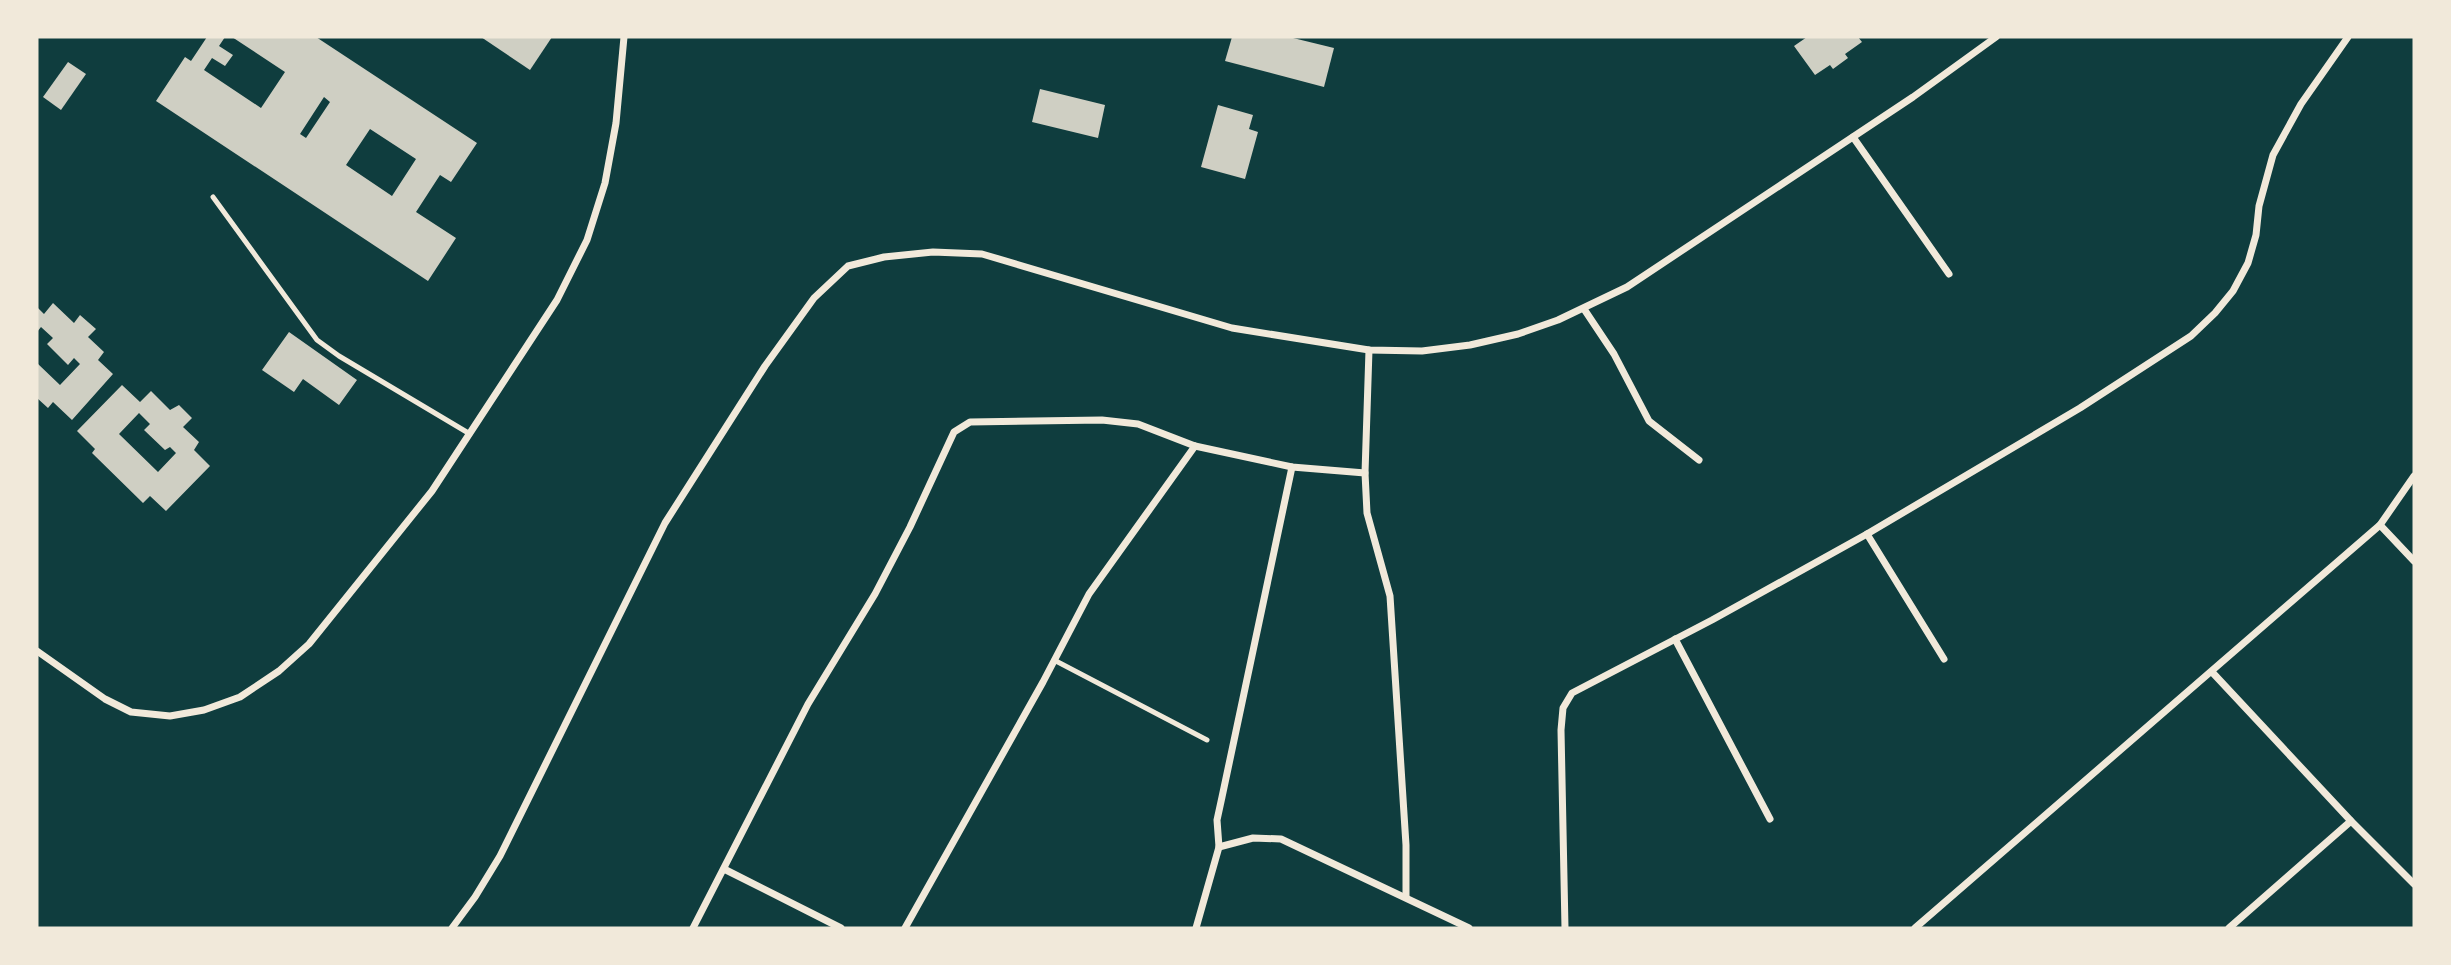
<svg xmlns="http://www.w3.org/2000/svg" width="2451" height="965" viewBox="0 0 2451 965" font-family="Lato,sans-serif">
	<rect width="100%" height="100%" fill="#0f3d3e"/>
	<!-- building -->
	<g fill="#cfcfc3" fill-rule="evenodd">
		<path d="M207,37H225L219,46L233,55L225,66L212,58L204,70L261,108L285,72L232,37H316L477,143L451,182L440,175L416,212L456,238L428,281L156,101L185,57L191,61ZM324,97L330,102L306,138L300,134ZM370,129L416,159L392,196L346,165Z"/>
		<polygon points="481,37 552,37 530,70"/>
		<polygon points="1232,37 1289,37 1334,48 1324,87 1225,61"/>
		<polygon points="1807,37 1858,37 1862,42 1845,54 1848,58 1833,69 1830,65 1815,75 1794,46"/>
		<polygon points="68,62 86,74 61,110 43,97"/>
		<polygon points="1040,89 1105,105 1098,138 1032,122"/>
		<polygon points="1218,105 1253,115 1249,129 1258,132 1245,179 1201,167"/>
		<polygon points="53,303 74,323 80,315 96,329 88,337 104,352 98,360 113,374 72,420 53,402 48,408 37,398 37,363 60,385 80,364 74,358 68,365 47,344 53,338 41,327 37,332 37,307 44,314"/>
		<polygon points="289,332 357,380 339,405 303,379 294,392 262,370"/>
		<path d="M122,385L140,402L151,391L170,410L179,405L192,418L183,427L199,442L194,450L210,466L166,511L150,496L143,503L92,453L95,449L77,431ZM139,413L150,424L144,430L165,450L170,447L176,453L158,472L119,434Z"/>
	</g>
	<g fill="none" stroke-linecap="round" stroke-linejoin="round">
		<!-- service -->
		<g stroke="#f1e9da" stroke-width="5">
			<polyline points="213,197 317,340 339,356 470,434"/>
			<polyline points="1054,660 1207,740"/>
		</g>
		<!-- minor -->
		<g stroke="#f1e9da" stroke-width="7">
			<polyline points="1853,137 1949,274"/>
			<polyline points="1584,309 1614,354 1649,421 1699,460"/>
			<polyline points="1369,350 1365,473 1367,513 1390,596 1406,845 1406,897"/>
			<polyline points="2380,525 2414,561"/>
			<polyline points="1867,534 1944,659"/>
			<polyline points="1675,639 1770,819"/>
			<polyline points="37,651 105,699 131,712 170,716 204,710 240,697 279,671 309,644 432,491 557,300 587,240 605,183 616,123 624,37"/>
			<polyline points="2212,672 2351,821 2414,884"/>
			<polyline points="1219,847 1253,838 1281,839 1469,928"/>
			<polyline points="724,869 841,928"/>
			<polyline points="452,928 475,897 500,856 665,523 765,366 814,298 848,266 884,257 933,252 982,254 1232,328 1369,350 1422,351 1470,345 1518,334 1558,320 1627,287 1913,97 1996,37"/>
			<polyline points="693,928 808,704 875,594 910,527 954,432 970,422 1102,420 1138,424 1195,446 1292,467 1365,473"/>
			<polyline points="905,928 1043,682 1089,594 1195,446"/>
			<polyline points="1196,928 1219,847 1217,820 1222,797 1292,467"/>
			<polyline points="1565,928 1561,730 1563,708 1572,693 1712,620 1867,534 2080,408 2191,336 2215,313 2233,291 2248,263 2256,235 2259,206 2273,155 2301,104 2348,37"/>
			<polyline points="1915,928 2380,525 2414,476"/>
			<polyline points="2229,928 2351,821"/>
		</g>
	</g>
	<!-- border -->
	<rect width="2451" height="965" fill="none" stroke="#f1e9da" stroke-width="77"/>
</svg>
